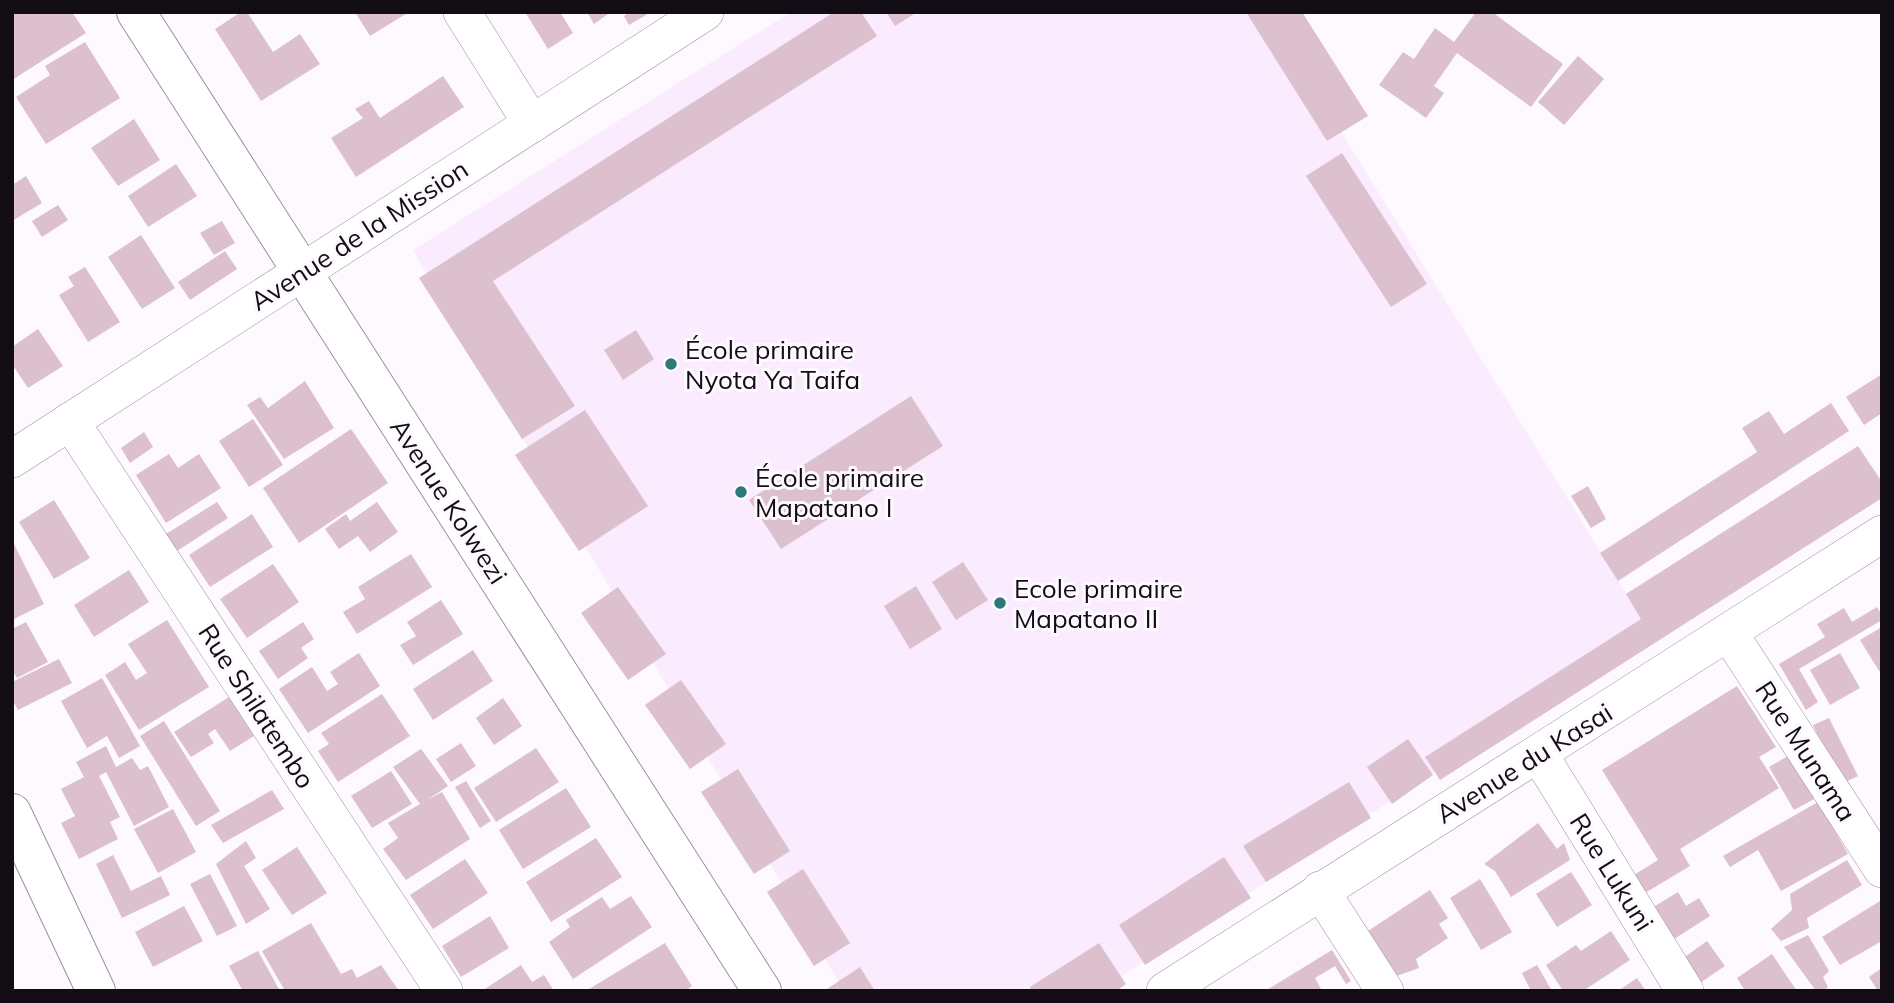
<svg xmlns="http://www.w3.org/2000/svg" width="1894" height="1003" viewBox="0 0 1894 1003" font-family="Mulish,sans-serif">
	<rect width="100%" height="100%" fill="#fdf9fe"/>
	<!-- built -->
	<polygon fill="#faecfe" points="791,12 1267,12 1650,632 1099,991 844,991 413,250"/>
	<!-- building -->
	<g fill="#ddc0cd">
		<polygon points="12,12 72,12 86,33 12,80"/>
		<polygon points="241,12 247,12 273,52 300,34 320,64 261,101 215,29"/>
		<polygon points="355,12 409,12 370,36"/>
		<polygon points="525,12 560,12 573,33 548,49"/>
		<polygon points="587,12 611,12 594,24"/>
		<polygon points="630,12 651,12 629,25 624,16"/>
		<polygon points="834,12 861,12 877,36 493,281 575,406 522,439 419,278"/>
		<polygon points="886,12 917,12 895,26"/>
		<polygon points="1246,12 1302,12 1368,116 1327,141"/>
		<polygon points="1476,12 1492,12 1563,64 1531,107 1457,53 1434,86 1444,93 1426,118 1379,85 1403,52 1414,59 1435,28 1454,42"/>
		<polygon points="85,42 120,98 46,144 16,97 50,75 45,66"/>
		<polygon points="1578,56 1604,79 1564,125 1538,102"/>
		<polygon points="443,76 464,107 356,177 331,138 363,118 355,109 369,101 380,118"/>
		<polygon points="134,119 160,160 118,186 91,148"/>
		<polygon points="1342,153 1427,284 1391,307 1306,176"/>
		<polygon points="176,164 197,196 148,227 128,196"/>
		<polygon points="26,176 42,203 12,221 12,185"/>
		<polygon points="58,205 68,220 42,237 32,221"/>
		<polygon points="222,221 235,243 214,255 200,233"/>
		<polygon points="141,235 175,288 142,309 108,257"/>
		<polygon points="225,251 237,269 190,300 178,282"/>
		<polygon points="85,267 120,322 88,342 59,295 74,286 68,277"/>
		<polygon points="38,329 63,366 28,388 12,364 12,347"/>
		<polygon points="636,330 654,359 623,380 604,350"/>
		<polygon points="1882,374 1882,413 1864,425 1846,397"/>
		<polygon points="305,381 334,428 284,459 247,405 260,397 268,408"/>
		<polygon points="911,396 943,446 781,549 749,500"/>
		<polygon points="1831,403 1849,431 1618,581 1600,553 1757,452 1742,428 1769,411 1784,434"/>
		<polygon points="585,410 648,506 579,551 515,455"/>
		<polygon points="253,419 283,465 249,487 219,441"/>
		<polygon points="351,429 388,483 299,543 263,488"/>
		<polygon points="144,432 153,447 130,463 121,448"/>
		<polygon points="1858,446 1882,482 1882,498 1440,780 1425,757 1641,619 1626,594"/>
		<polygon points="169,454 178,468 199,454 221,488 166,523 136,475"/>
		<polygon points="1588,486 1606,519 1591,528 1571,496"/>
		<polygon points="54,500 90,558 54,579 19,522"/>
		<polygon points="217,502 228,518 177,551 166,534"/>
		<polygon points="377,502 398,532 370,552 358,536 339,549 325,529 346,514 350,521"/>
		<polygon points="252,514 273,547 210,587 189,555"/>
		<polygon points="12,540 44,604 12,620"/>
		<polygon points="411,554 432,587 357,634 343,612 365,599 358,587"/>
		<polygon points="963,562 988,600 956,620 932,582"/>
		<polygon points="273,564 299,602 247,638 220,599"/>
		<polygon points="129,570 149,602 94,637 74,605"/>
		<polygon points="916,586 942,629 910,649 884,606"/>
		<polygon points="618,587 666,654 628,680 581,613"/>
		<polygon points="441,600 463,634 413,665 400,645 416,636 407,622"/>
		<polygon points="1877,607 1882,615 1882,620 1799,669 1818,702 1806,710 1779,664 1825,637 1817,624 1844,608 1852,622"/>
		<polygon points="167,620 209,687 139,730 105,675 125,662 136,680 147,673 128,644"/>
		<polygon points="26,622 48,662 17,678 12,669 12,629"/>
		<polygon points="303,622 314,639 301,648 308,658 278,679 259,651"/>
		<polygon points="1882,627 1882,670 1879,671 1860,640"/>
		<polygon points="473,650 493,681 433,720 413,689"/>
		<polygon points="359,653 380,686 308,733 279,689 312,667 327,691 338,684 330,672"/>
		<polygon points="1840,653 1860,688 1830,705 1810,670"/>
		<polygon points="59,659 72,683 18,710 12,699 12,682"/>
		<polygon points="102,678 140,746 119,758 107,736 87,748 61,701"/>
		<polygon points="681,680 726,744 690,769 645,705"/>
		<polygon points="1737,686 1776,747 1759,757 1779,788 1680,849 1690,866 1640,896 1629,878 1658,860 1602,770"/>
		<polygon points="382,694 410,736 338,782 318,751 329,744 321,733"/>
		<polygon points="229,697 254,736 230,751 215,729 208,734 214,743 191,757 174,732"/>
		<polygon points="503,698 522,726 494,745 476,718"/>
		<polygon points="1829,718 1858,776 1841,784 1813,725"/>
		<polygon points="164,721 220,811 196,826 140,736"/>
		<polygon points="1408,739 1433,775 1392,804 1367,767"/>
		<polygon points="461,743 476,766 451,782 436,759"/>
		<polygon points="106,746 116,767 132,758 140,770 148,766 169,807 134,826 106,772 99,776 120,817 110,822 118,839 79,859 61,823 75,816 61,789 84,777 76,762"/>
		<polygon points="536,748 559,782 496,822 474,788"/>
		<polygon points="421,749 448,786 427,800 442,792 470,839 406,880 383,849 398,838 388,823 420,804 393,767"/>
		<polygon points="1790,755 1816,798 1794,810 1769,767"/>
		<polygon points="738,769 790,851 754,874 701,792"/>
		<polygon points="391,771 412,804 372,828 351,796"/>
		<polygon points="466,781 491,821 480,828 455,787"/>
		<polygon points="1349,782 1371,818 1266,882 1243,846"/>
		<polygon points="566,788 591,827 523,869 499,830"/>
		<polygon points="272,790 284,809 223,843 211,825"/>
		<polygon points="1818,802 1848,854 1781,891 1758,850 1730,867 1723,856"/>
		<polygon points="173,809 196,852 158,873 134,829"/>
		<polygon points="1538,823 1557,849 1564,843 1570,860 1511,897 1495,871 1484,864"/>
		<polygon points="596,838 622,877 551,922 526,882"/>
		<polygon points="246,841 256,858 244,866 270,909 246,924 216,864"/>
		<polygon points="297,847 327,893 292,915 262,870"/>
		<polygon points="113,855 131,891 161,876 170,895 122,918 96,864"/>
		<polygon points="1224,857 1251,898 1145,965 1119,925"/>
		<polygon points="465,859 488,893 433,929 410,895"/>
		<polygon points="1847,860 1862,885 1807,918 1809,928 1781,941 1771,929 1792,910 1790,894"/>
		<polygon points="803,869 850,943 814,966 767,892"/>
		<polygon points="1571,872 1592,905 1557,927 1536,894"/>
		<polygon points="210,874 237,926 217,936 190,884"/>
		<polygon points="1480,879 1512,932 1481,950 1450,898"/>
		<polygon points="1430,890 1448,918 1439,924 1448,938 1416,959 1419,968 1391,978 1368,931"/>
		<polygon points="1678,892 1686,906 1699,898 1710,916 1668,943 1647,911"/>
		<polygon points="631,896 652,927 573,979 549,942 570,927 566,920 602,897 610,909"/>
		<polygon points="1880,901 1882,905 1882,941 1840,965 1822,937"/>
		<polygon points="184,906 203,941 153,967 135,932"/>
		<polygon points="490,916 509,948 461,977 442,946"/>
		<polygon points="311,923 341,974 352,969 357,978 381,965 399,991 285,991 262,951"/>
		<polygon points="1611,931 1630,960 1583,991 1563,991 1546,965 1576,945 1581,951"/>
		<polygon points="1808,935 1829,971 1823,977 1828,987 1823,991 1816,991 1784,947"/>
		<polygon points="1707,941 1725,966 1697,985 1679,961"/>
		<polygon points="665,943 692,986 685,991 590,991 589,989"/>
		<polygon points="1099,943 1126,984 1116,991 1032,991 1030,987"/>
		<polygon points="1332,950 1351,981 1346,984 1335,966 1315,978 1322,991 1265,991"/>
		<polygon points="258,951 280,991 243,991 229,966"/>
		<polygon points="1772,954 1797,991 1745,991 1737,978"/>
		<polygon points="521,965 532,982 544,975 554,991 482,991"/>
		<polygon points="1537,965 1552,991 1531,991 1522,973"/>
		<polygon points="860,967 875,991 828,991 827,989"/>
		<polygon points="1882,968 1882,991 1878,991 1869,977"/>
		<polygon points="1637,978 1646,991 1618,991"/>
	</g>
	<g fill="none" stroke-linecap="round" stroke-linejoin="round">
		<defs>
			<g id="street">
				<polyline points="462,12 532,124"/>
				<polyline points="70,421 444,991"/>
				<polyline points="12,459 705,12"/>
				<polyline points="1729,633 1882,869"/>
				<polyline points="1539,754 1685,991"/>
				<polyline points="1320,890 1385,991"/>
				<path d="M1165,991C1403,837 1644,688 1882,534"/>
			</g>
			<g id="secondary">
				<polyline points="136,12 762,991"/>
				<polyline points="12,813 96,991"/>
			</g>
		</defs>
		<!-- street casing -->
		<use href="#street" stroke="#9f8ea3" stroke-width="38"/>
		<!-- secondary casing -->
		<use href="#secondary" stroke="#9f8ea3" stroke-width="40"/>
		<!-- street -->
		<use href="#street" stroke="#fff" stroke-width="37"/>
		<!-- secondary -->
		<use href="#secondary" stroke="#fff" stroke-width="38"/>
	</g>
	<!-- markers -->
	<g fill="#2e7877" stroke="#fdf9fe" stroke-width="2.5">
		<circle cx="671" cy="364" r="7"/>
		<circle cx="741" cy="492" r="7"/>
		<circle cx="1000" cy="603" r="7"/>
	</g>
	<g text-anchor="middle" dominant-baseline="central" stroke-width="6" stroke-linejoin="round" paint-order="stroke">
		<!-- street labels -->
		<g font-size="26" fill="#120c14" stroke="#fdf9fe">
			<text transform="translate(359 235) rotate(-33)">Avenue de la Mission</text>
			<text transform="translate(449 501) rotate(57)">Avenue Kolwezi</text>
			<text transform="translate(257 706) rotate(57)">Rue Shilatembo</text>
			<text transform="translate(1806 751) rotate(57)">Rue Munama</text>
			<text transform="translate(1524 763) rotate(-32)">Avenue du Kasai</text>
			<text transform="translate(1612 872) rotate(58)">Rue Lukuni</text>
		</g>
		<!-- poi labels -->
		<g font-size="26" fill="#120c14" stroke="#fdf9fe" text-anchor="start">
			<text x="685" y="349">École primaire<tspan x="685" dy="30">Nyota Ya Taifa</tspan></text>
			<text x="755" y="477">École primaire<tspan x="755" dy="30">Mapatano I</tspan></text>
			<text x="1014" y="588">Ecole primaire<tspan x="1014" dy="30">Mapatano II</tspan></text>
		</g>
	</g>
	<!-- border -->
	<rect width="1894" height="1003" fill="none" stroke="#120c14" stroke-width="28"/>
</svg>
